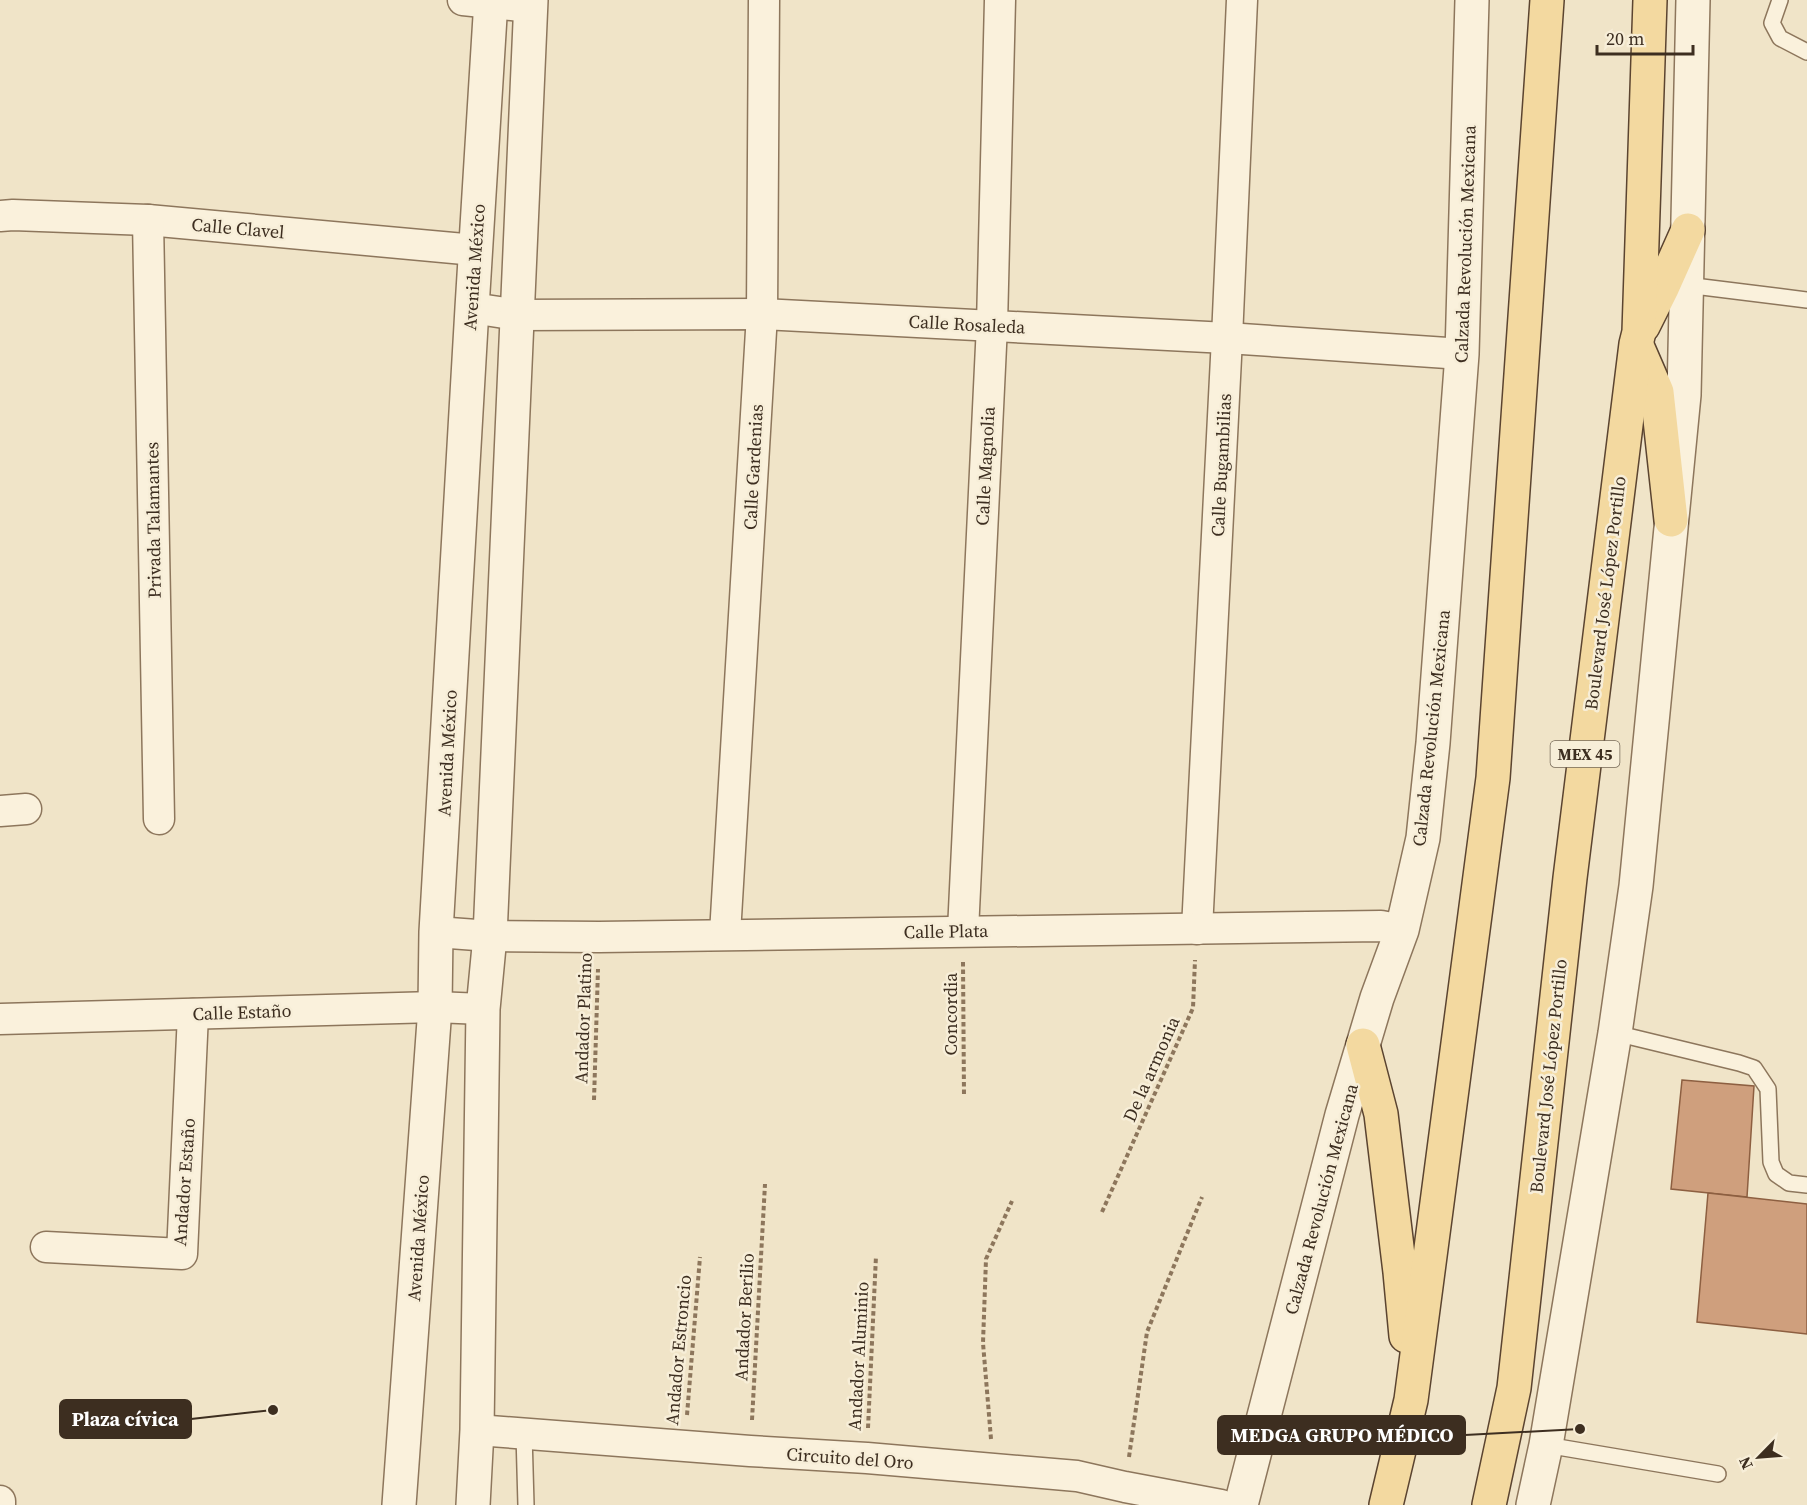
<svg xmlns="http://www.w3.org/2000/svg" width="1807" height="1505" viewBox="0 0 1807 1505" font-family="'Source Serif 4',serif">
	<rect width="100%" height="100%" fill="#f0e4c8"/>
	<!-- building -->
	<g fill="#cf9f7d" stroke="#8d5f41" stroke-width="1.5">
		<polygon points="1682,1080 1754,1086 1747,1197 1671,1189"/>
		<polygon points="1708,1193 1807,1204 1807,1334 1697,1322"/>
	</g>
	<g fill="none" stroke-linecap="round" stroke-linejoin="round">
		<defs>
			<g id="service">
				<polyline points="1780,0 1772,23 1780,38 1807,52"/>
				<polyline points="1686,285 1807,300"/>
				<polyline points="1615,1033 1739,1063 1754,1068 1768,1089 1771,1162 1776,1174 1789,1183 1807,1185"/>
				<polyline points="524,1434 526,1505"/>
				<polyline points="1546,1445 1718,1474"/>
			</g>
			<g id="minor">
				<polyline points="463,0 531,7"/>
				<polyline points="0,216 13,215 148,220 475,250"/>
				<polyline points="148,220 159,819"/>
				<polyline points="472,308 518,315 762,314 1227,338 1462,354"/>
				<polyline points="0,811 26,809"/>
				<polyline points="1197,929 1227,338 1242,0"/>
				<polyline points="963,931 992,325 1000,0"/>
				<polyline points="436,932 490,936 599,937 1381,926 1402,930"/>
				<polyline points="725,934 762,314 764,0"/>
				<polyline points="0,1019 435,1007 483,1009"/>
				<polyline points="46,1247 182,1254 193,1014"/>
				<polyline points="477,1430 750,1451 867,1458 1077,1476 1125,1487 1221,1505"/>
				<polyline points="0,1501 0,1505"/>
			</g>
			<g id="tertiary">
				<polyline points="399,1505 435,1007 436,932 472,308 491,0"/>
				<polyline points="473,1505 477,1430 483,1009 490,936 531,0"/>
				<polyline points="1241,1505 1342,1115 1377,998 1402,930 1423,838 1433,743 1462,354 1472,0"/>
				<polyline points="1533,1505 1546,1445 1615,1033 1636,886 1684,395 1693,0"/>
			</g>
			<g id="primary">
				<polyline points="1643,326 1663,286 1688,230"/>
				<polyline points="1637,346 1657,392 1671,520"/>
				<polyline points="1363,1045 1381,1114 1400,1272 1406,1336"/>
				<polyline points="1386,1505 1411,1400 1493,778 1547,0"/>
				<polyline points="1489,1505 1514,1388 1570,878 1636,344 1639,332 1650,0"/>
			</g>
		</defs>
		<!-- service casing -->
		<use href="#service" stroke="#8d765c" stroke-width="18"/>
		<!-- minor casing -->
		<use href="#minor" stroke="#8d765c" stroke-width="33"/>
		<!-- tertiary casing -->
		<use href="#tertiary" stroke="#8d765c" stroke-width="36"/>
		<!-- primary casing -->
		<use href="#primary" stroke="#5b4430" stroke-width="36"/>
		<!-- path -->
		<g stroke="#8d765c" stroke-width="4" stroke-dasharray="4.5 3" stroke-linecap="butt">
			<polyline points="963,962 964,1096"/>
			<polyline points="594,1100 598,969"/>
			<polyline points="1102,1212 1193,1008 1195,960"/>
			<polyline points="687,1415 700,1257"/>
			<polyline points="752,1420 765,1184"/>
			<polyline points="868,1428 876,1256"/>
			<polyline points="991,1439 983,1343 986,1259 1012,1201"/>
			<polyline points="1129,1457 1147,1332 1202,1197"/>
		</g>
		<!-- service -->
		<use href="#service" stroke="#faf1dc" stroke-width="15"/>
		<!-- minor -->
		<use href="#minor" stroke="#faf1dc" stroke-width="30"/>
		<!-- tertiary -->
		<use href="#tertiary" stroke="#faf1dc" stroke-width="33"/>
		<!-- primary -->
		<use href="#primary" stroke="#f3d9a0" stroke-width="33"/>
	</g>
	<g text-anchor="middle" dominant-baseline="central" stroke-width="5" stroke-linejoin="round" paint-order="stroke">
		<!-- shield labels -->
		<rect fill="#f7eed8" stroke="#756857" stroke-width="1.5" x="1550.5" y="741" width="69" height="26" rx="4.5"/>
		<g font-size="16" font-weight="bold" fill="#3d2e20">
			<text x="1585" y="754">MEX 45</text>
		</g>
		<!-- street labels -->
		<g font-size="18" fill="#3d2e20" stroke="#f7eed8">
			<text transform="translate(238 228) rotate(5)">Calle Clavel</text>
			<text transform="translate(1465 244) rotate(-88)">Calzada Revolución Mexicana</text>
			<text transform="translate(474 267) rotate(-86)">Avenida México</text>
			<text transform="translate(967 324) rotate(3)">Calle Rosaleda</text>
			<text transform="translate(1221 465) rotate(-87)">Calle Bugambilias</text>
			<text transform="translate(985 466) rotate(-87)">Calle Magnolia</text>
			<text transform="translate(753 467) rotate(-87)">Calle Gardenias</text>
			<text transform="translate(153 520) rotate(-91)">Privada Talamantes</text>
			<text transform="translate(1605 593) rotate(-83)">Boulevard José López Portillo</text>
			<text transform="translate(1431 728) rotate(-84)">Calzada Revolución Mexicana</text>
			<text transform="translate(447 753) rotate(-87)">Avenida México</text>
			<text transform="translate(946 931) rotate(-1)">Calle Plata</text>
			<text transform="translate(242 1012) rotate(-2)">Calle Estaño</text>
			<text transform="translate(950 1014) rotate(-90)">Concordia</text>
			<text transform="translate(583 1018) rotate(-88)">Andador Platino</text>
			<text transform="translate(1151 1069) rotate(-66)">De la armonia</text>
			<text transform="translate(1548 1076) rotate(-84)">Boulevard José López Portillo</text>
			<text transform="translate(184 1182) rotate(-86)">Andador Estaño</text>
			<text transform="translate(1321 1199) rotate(-75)">Calzada Revolución Mexicana</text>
			<text transform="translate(418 1238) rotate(-86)">Avenida México</text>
			<text transform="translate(744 1317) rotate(-87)">Andador Berilio</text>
			<text transform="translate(678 1350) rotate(-85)">Andador Estroncio</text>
			<text transform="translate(858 1356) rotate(-87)">Andador Aluminio</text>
			<text transform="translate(850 1458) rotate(4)">Circuito del Oro</text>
		</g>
	</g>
	<!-- callouts -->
	<path fill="none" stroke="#3d2e20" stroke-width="2" d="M273 1410L191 1419M1580 1429L1465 1435"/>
	<g fill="#3d2e20" stroke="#f7eed8" stroke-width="2">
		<circle cx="273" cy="1410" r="6"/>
		<circle cx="1580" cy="1429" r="6"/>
	</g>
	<g fill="#3d2e20" stroke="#3d2e20" stroke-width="2">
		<rect x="60" y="1400" width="131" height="38" rx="6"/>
		<rect x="1218" y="1416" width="247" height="38" rx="6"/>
	</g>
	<g font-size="20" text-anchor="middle" font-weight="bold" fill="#fff">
		<text x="125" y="1426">Plaza cívica</text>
		<text x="1342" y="1442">MEDGA GRUPO MÉDICO</text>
	</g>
	<!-- north arrow -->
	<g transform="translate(1759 1457) rotate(245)" stroke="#f7eed8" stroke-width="4.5" paint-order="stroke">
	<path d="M0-4.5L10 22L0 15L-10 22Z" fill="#3d2e20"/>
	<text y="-9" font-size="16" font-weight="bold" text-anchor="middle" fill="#3d2e20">N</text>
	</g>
	<!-- scale -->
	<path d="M1597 45v9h96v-9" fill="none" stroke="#3d2e20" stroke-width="3"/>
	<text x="1606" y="45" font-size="18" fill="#3d2e20" stroke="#f7eed8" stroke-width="4.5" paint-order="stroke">20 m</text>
</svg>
